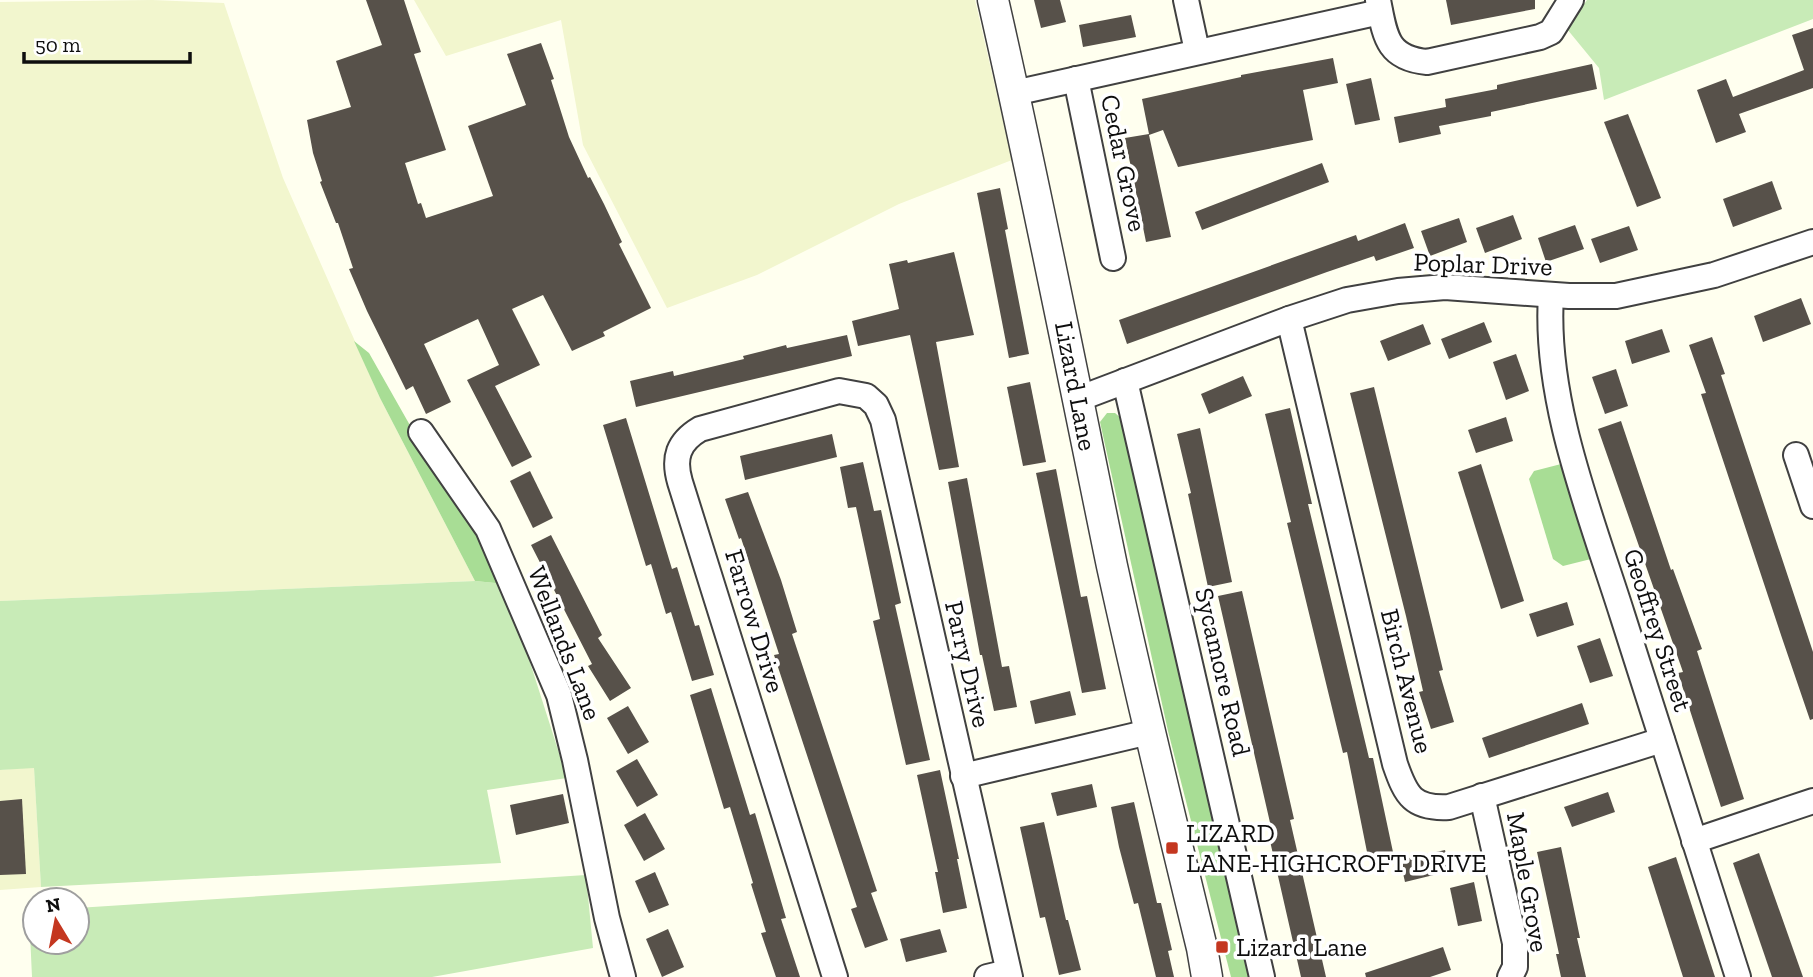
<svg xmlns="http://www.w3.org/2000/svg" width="1813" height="977" viewBox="0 0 1813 977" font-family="'Zilla Slab',serif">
	<rect width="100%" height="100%" fill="#ffffef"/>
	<!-- farmland -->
	<g fill="#f2f6ce">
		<polygon points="152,0 224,3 283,178 380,398 475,581 0,601 0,2"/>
		<polygon points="414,0 975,0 1012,160 899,204 757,275 667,308 583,145 561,20 446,56"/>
		<polygon points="34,767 41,887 0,890 0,770"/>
	</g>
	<!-- green -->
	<g fill="#c8ebb7">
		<polygon points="1587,0 1813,0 1813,19 1604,100 1599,68 1567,29"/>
		<polygon points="475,581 505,584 567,778 487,790 501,863 41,887 34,768 0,770 0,601"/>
		<polygon points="586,875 593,948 432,977 32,977 29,912 35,911 35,942 77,942 77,908"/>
	</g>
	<!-- forest -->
	<g fill="#a8dd95">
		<polygon points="354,341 369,353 420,443 446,481 505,584 475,581 380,398"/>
		<polygon points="1107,413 1115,413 1122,419 1256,977 1231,977 1168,731 1100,422"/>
		<polygon points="1565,463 1595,558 1563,566 1553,559 1529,479 1534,471"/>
	</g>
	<!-- building -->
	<g fill="#57514a">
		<polygon points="366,0 404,0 421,52 414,54 446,150 405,163 418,204 421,203 426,218 493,196 468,126 526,105 507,54 541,43 554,79 551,80 569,137 588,178 590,177 604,204 622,242 619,244 651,308 603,332 605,336 572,351 543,295 512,309 540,365 495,386 532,457 512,467 467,380 499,365 478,319 424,344 451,402 426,414 413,386 406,390 367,311 349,269 353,268 338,223 336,223 320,182 322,181 313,153 307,120 351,107 336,61 382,45"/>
		<polygon points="1034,0 1060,0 1066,22 1041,28"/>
		<polygon points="1446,0 1535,0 1535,9 1451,25"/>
		<polygon points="1131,15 1136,37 1083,47 1079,25"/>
		<polygon points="1813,28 1813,88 1739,114 1746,132 1716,143 1697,90 1726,79 1733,97 1804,70 1792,35"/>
		<polygon points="1333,58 1338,83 1303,90 1313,140 1178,167 1163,130 1149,135 1171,237 1146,242 1125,138 1149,134 1142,99 1241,77 1241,75"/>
		<polygon points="1592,64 1597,89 1491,112 1491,116 1439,126 1441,134 1399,143 1394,117 1446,107 1445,99 1497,89 1497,85"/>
		<polygon points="1371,78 1380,120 1355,125 1346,84"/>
		<polygon points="1628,114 1661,198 1637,207 1604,122"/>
		<polygon points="1322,163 1329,182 1202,230 1195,212"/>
		<polygon points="1772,181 1782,209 1733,227 1723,199"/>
		<polygon points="1000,188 1008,229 1005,230 1029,354 1009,358 977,193"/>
		<polygon points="1513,215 1522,239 1485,253 1476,228"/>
		<polygon points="1459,218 1467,242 1430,256 1421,231"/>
		<polygon points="1405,223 1414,248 1376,261 1374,256 1327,272 1127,344 1119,320 1356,235 1358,241"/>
		<polygon points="1575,225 1584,249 1546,262 1538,238"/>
		<polygon points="1629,226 1638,250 1600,263 1591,239"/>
		<polygon points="954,252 974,335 936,342 959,467 939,470 910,335 858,346 852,321 899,309 889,264 907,260 908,263"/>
		<polygon points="1801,298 1811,324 1763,342 1754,316"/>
		<polygon points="1484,322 1492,342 1449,359 1441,339"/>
		<polygon points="1423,324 1431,344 1388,361 1380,341"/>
		<polygon points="1662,329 1670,352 1632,364 1625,341"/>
		<polygon points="847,335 852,356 636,407 630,381 673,371 674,376 744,359 743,356 786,345 787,348"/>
		<polygon points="1712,337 1725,374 1721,375 1813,652 1813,719 1810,720 1782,638 1701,394 1706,393 1689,345"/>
		<polygon points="1516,354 1529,391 1506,400 1493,362"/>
		<polygon points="1616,369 1628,406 1605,414 1592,377"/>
		<polygon points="1243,376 1252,396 1209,414 1201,394"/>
		<polygon points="1030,382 1046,462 1023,466 1007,387"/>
		<polygon points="1374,387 1443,670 1439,671 1454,722 1431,729 1419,692 1423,691 1406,616 1350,393"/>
		<polygon points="1290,408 1312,504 1308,504 1369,758 1373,758 1393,852 1368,857 1347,752 1343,753 1287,523 1291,522 1265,414"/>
		<polygon points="1506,417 1513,441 1476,453 1468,430"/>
		<polygon points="626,418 672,569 677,567 695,626 699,625 714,675 692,681 671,612 666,614 651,564 646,566 603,425"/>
		<polygon points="1621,421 1671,570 1673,569 1702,649 1697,651 1744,799 1721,807 1678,673 1683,672 1598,429"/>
		<polygon points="1200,428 1232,582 1208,587 1188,494 1191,493 1177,434"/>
		<polygon points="832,434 837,457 745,480 740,456"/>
		<polygon points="863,462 874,511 881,510 901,603 895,605 930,760 906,765 873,621 880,619 856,507 848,508 840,467"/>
		<polygon points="1481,464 1524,601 1501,609 1458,472"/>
		<polygon points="1056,469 1081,597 1087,596 1106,689 1082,693 1036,473"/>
		<polygon points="530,471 553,518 533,528 510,481"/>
		<polygon points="967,478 1002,667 1009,666 1017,707 994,711 982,655 980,655 948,482"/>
		<polygon points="748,492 781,580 797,632 792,634 877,891 871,893 888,940 865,948 851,909 857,907 774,655 779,654 741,538 739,539 725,499"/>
		<polygon points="551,535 602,635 598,638 631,688 610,701 588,666 592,664 531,545"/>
		<polygon points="1242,591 1294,819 1290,820 1326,977 1301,977 1270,841 1274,840 1218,596"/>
		<polygon points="1567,602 1574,625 1537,637 1529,614"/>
		<polygon points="1600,638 1613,676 1590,683 1577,646"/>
		<polygon points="711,688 750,815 755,813 786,918 781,919 800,977 776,977 761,933 766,932 751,884 753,883 730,807 724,809 690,695"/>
		<polygon points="1070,691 1076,715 1035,724 1030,701"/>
		<polygon points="1582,703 1589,724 1489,758 1482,738"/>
		<polygon points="628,706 649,742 628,754 607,718"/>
		<polygon points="637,759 658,795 637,807 616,771"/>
		<polygon points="940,770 959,859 957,859 967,908 943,913 935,872 938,872 917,775"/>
		<polygon points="1092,784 1097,807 1057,816 1051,793"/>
		<polygon points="1608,792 1615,812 1572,827 1564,807"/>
		<polygon points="563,794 569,823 516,835 510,805"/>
		<polygon points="22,799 26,874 0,875 0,801"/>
		<polygon points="1134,802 1157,903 1161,903 1172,950 1168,951 1174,977 1156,977 1138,903 1134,904 1119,847 1111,807"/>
		<polygon points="645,813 665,849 644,861 624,825"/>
		<polygon points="1044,822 1066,920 1068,920 1081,970 1059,975 1045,917 1040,918 1020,827"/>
		<polygon points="1561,847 1580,938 1577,938 1586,977 1561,977 1556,954 1559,954 1537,852"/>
		<polygon points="1445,850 1450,871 1405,882 1400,860"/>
		<polygon points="1759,853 1803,977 1772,977 1733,863"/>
		<polygon points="1676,857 1715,977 1683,977 1648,867"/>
		<polygon points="655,872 669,905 649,913 635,881"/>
		<polygon points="1474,882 1482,921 1458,926 1450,888"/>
		<polygon points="668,929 684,967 662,977 646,939"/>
		<polygon points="940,929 947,952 906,962 900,939"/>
		<polygon points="1443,947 1451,970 1430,977 1366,977 1365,973"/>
	</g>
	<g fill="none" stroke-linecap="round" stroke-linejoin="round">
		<defs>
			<g id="minor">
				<polyline points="1186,0 1197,51"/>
				<path d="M1378,0C1385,35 1386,58 1427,62L1540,37L1551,32L1571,0"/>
				<polyline points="1076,79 1113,258"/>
				<polyline points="1014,93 1380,12"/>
				<path d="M1551,295C1544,401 1590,513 1622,614C1660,735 1699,856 1738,977"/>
				<path d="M1289,319L1395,764C1406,796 1413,809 1449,807L1662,740"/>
				<polyline points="1125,381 1262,977"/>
				<polyline points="1078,399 1289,319 1347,300 1398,291 1445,287 1569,296 1616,296 1714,275 1813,242"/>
				<polyline points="421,432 488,529 559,695 575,760 607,918 623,977"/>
				<polyline points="1796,455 1813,506"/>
				<polyline points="963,776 1149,732"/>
				<polyline points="1482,796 1515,943 1515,967 1510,977"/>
				<polyline points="1694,841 1813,801"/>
				<path d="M835,977L680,482C673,458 678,442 700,429L839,391L866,396L876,405L883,420L1010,977"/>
				<polyline points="987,977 1008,972"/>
			</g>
			<path id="tertiary" d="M993,0C1036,188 1073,377 1112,566C1140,694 1171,821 1202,948L1207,977"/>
		</defs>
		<!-- minor casing -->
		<use href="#minor" stroke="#414141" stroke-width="28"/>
		<!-- tertiary casing -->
		<use href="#tertiary" stroke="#414141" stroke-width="33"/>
		<!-- minor -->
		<use href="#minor" stroke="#fff" stroke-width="24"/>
		<!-- tertiary -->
		<use href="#tertiary" stroke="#fff" stroke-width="30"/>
	</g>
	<!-- markers -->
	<g fill="#c43720" stroke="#fff" stroke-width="2.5">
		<rect x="1165" y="841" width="14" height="14" rx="3.5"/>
		<rect x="1215" y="940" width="14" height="14" rx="3.5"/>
	</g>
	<g text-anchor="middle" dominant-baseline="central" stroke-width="7" stroke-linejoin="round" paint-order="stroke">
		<!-- street labels -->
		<g font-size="26" fill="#0e0e0e" stroke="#fff">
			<text transform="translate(1124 163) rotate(78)">Cedar Grove</text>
			<text transform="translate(1483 264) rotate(2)">Poplar Drive</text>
			<text transform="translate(1076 386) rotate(79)">Lizard Lane</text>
			<text transform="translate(755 621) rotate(73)">Farrow Drive</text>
			<text transform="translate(1658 630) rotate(72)">Geoffrey Street</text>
			<text transform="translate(565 643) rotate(69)">Wellands Lane</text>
			<text transform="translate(968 664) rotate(77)">Parry Drive</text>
			<text transform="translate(1223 672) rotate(77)">Sycamore Road</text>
			<text transform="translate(1407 681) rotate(76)">Birch Avenue</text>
			<text transform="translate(1528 882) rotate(80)">Maple Grove</text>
		</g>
		<!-- poi labels -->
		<g font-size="26" fill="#0e0e0e" stroke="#fff" text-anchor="start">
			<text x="1186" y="833">LIZARD<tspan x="1186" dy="30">LANE-HIGHCROFT DRIVE</tspan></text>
			<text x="1236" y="947">Lizard Lane</text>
		</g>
	</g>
	<!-- north arrow -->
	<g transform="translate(56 921) rotate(350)"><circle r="33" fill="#ffffff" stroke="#9f9f9f" stroke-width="2"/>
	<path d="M0-5L12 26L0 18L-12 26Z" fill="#c43720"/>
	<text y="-10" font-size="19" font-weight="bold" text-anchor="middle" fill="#0e0e0e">N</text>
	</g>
	<!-- scale -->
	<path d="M24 52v10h166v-10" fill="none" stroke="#0e0e0e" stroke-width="3.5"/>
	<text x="35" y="52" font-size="21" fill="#0e0e0e" stroke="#ffffff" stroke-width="5" paint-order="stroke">50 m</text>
</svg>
